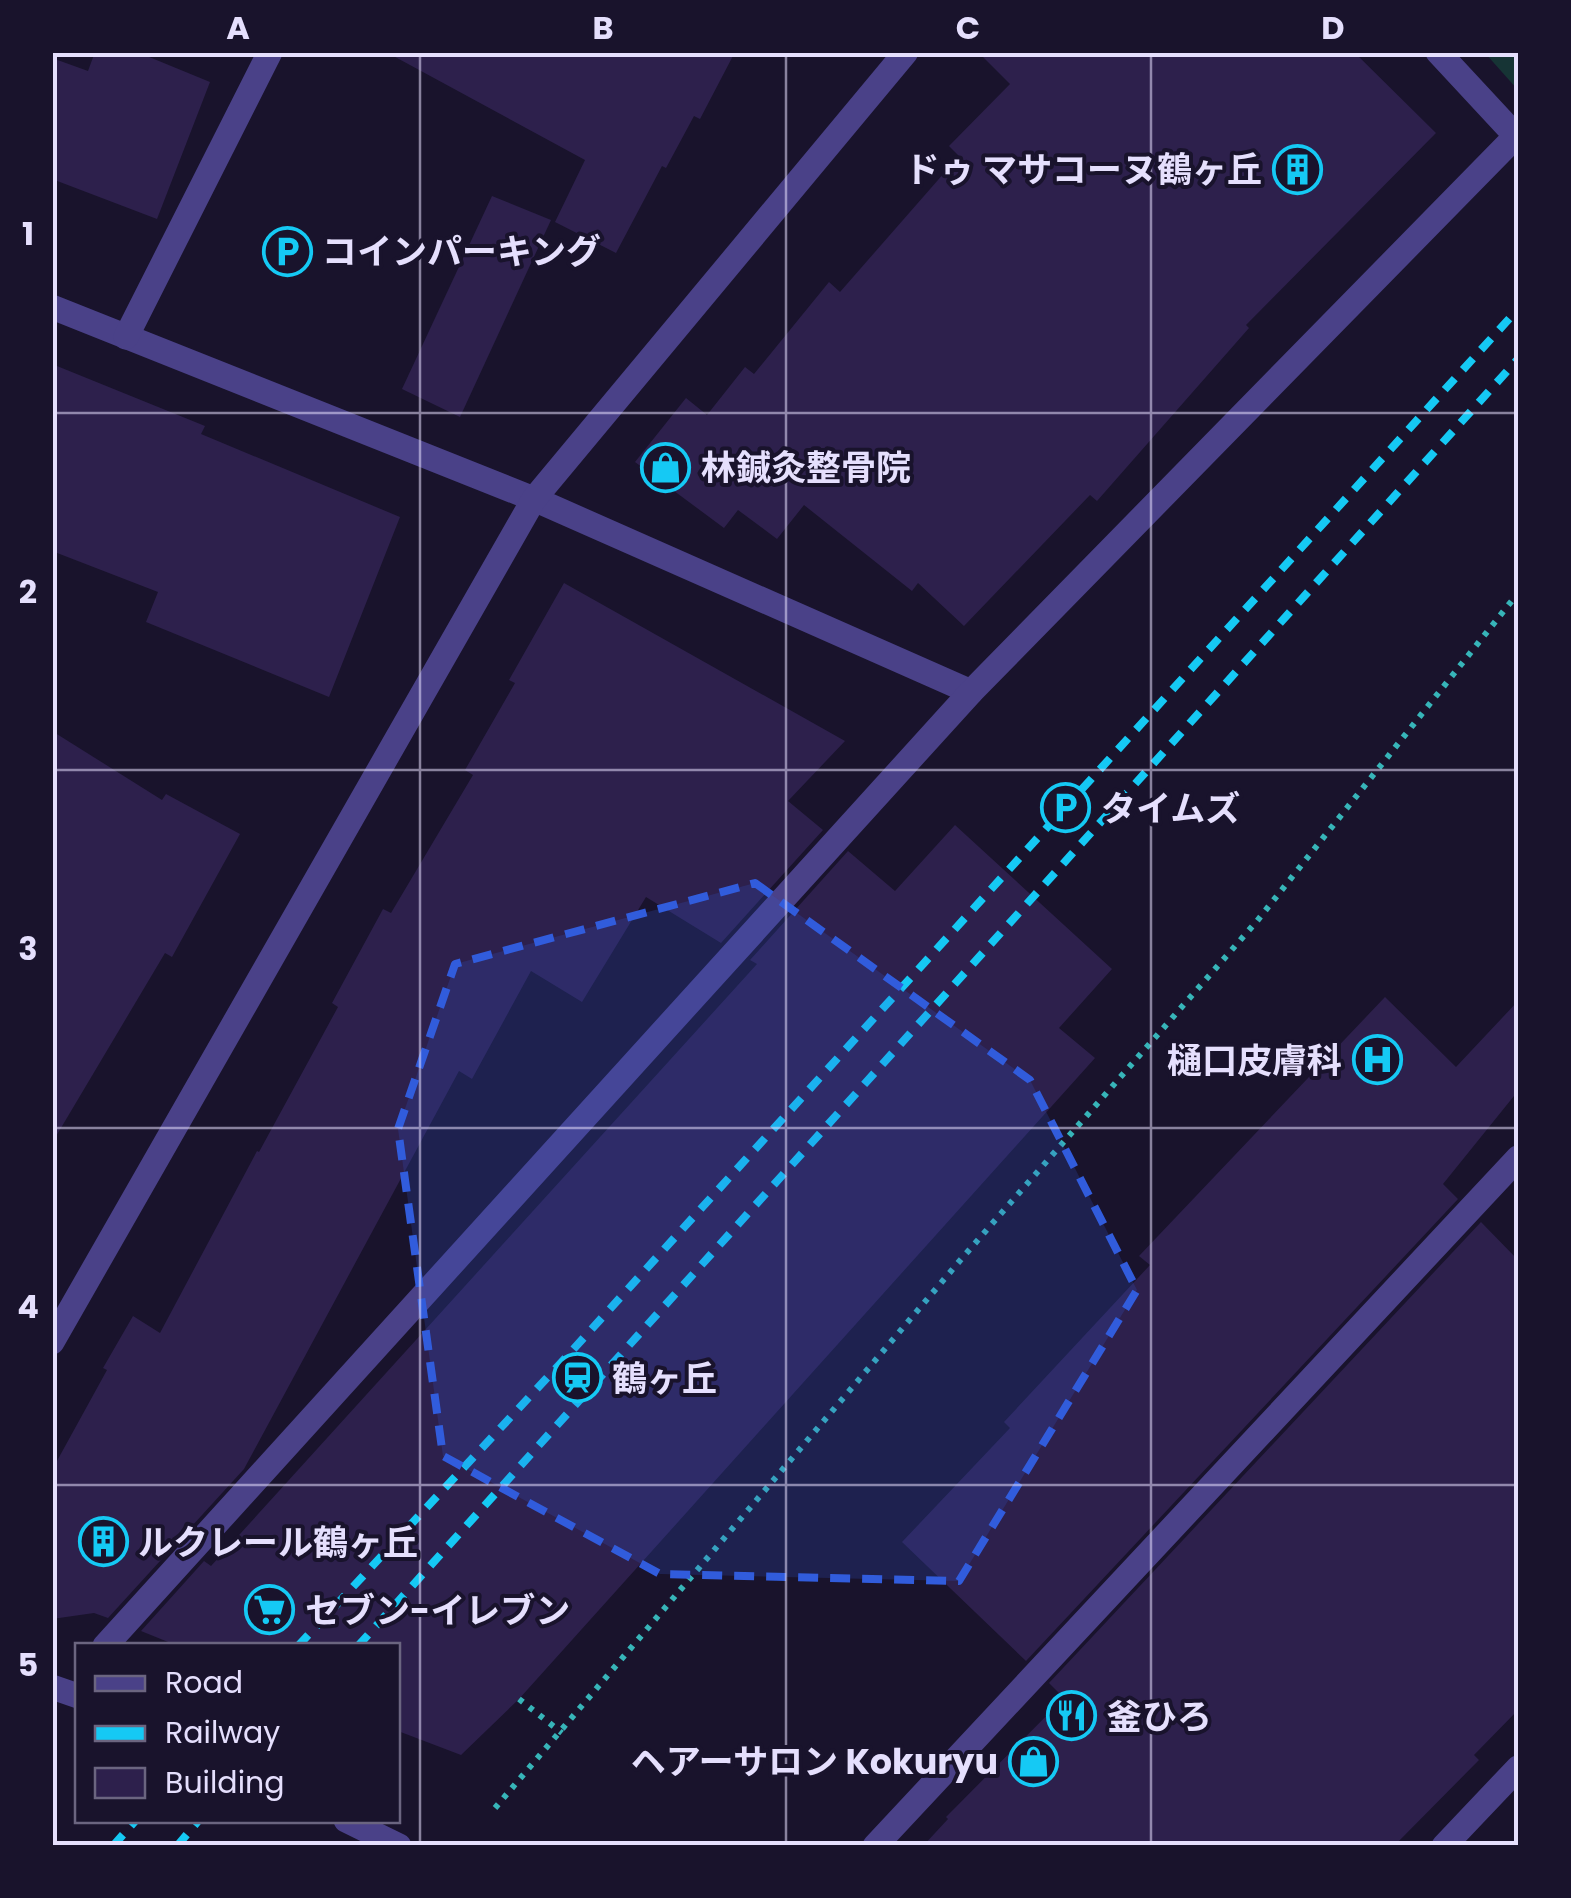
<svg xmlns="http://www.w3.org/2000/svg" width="1571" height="1898" viewBox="0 0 1571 1898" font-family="Poppins,'Noto Sans JP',sans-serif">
	<rect width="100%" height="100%" fill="#19132c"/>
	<!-- green -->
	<polygon fill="#163435" points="1485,53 1518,53 1518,90"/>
	<!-- building -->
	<g fill="#2d204c">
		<polygon points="95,52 137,52 210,82 157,219 52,179 52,58 88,71"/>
		<polygon points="386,52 735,52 700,119 694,116 666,168 662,166 616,253 555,222 585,160"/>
		<polygon points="978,52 1354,52 1436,133 1246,325 1249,328 1097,501 1090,495 964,626 918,583 912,591 804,505 777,539 738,510 724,528 635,462 686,398 707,415 745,367 754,374 829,282 840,292 959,156 949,146 1010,84"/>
		<polygon points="492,196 551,220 460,417 402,389"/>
		<polygon points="52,364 205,426 201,434 400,517 329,697 146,622 158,592 52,551"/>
		<polygon points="564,583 845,741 788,801 823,830 721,943 646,897 582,1002 531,971 472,1079 459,1071 244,1469 108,1618 94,1613 52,1619 52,1470 107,1370 103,1368 133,1316 160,1333 257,1151 259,1152 338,1007 332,1003 383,909 391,913 473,775 465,770 515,683 509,680"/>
		<polygon points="52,731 162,800 166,794 240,834 172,957 165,953 52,1143"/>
		<polygon points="955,825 1112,969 1059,1028 1095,1058 519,1699 461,1755 398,1731 398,1646 178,1646 141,1631 204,1561 211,1566 757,964 750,960 848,851 895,891"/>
		<polygon points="1385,997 1456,1067 1518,1001 1518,1091 1443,1184 1458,1199 1026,1661 902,1542 1010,1428 1004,1422 1150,1265 1139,1256"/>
		<polygon points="1481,1222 1518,1260 1518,1710 1474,1755 1479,1760 1394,1846 923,1846 948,1819 946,1817 1064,1698 1049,1683"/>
	</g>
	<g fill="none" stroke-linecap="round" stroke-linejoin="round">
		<!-- path -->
		<g stroke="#37b5b9" stroke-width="6" stroke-dasharray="5 8" stroke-linecap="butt">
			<polyline points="519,1699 562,1733"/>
			<polyline points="495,1808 963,1257 1257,921 1518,593"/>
		</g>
		<!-- minor -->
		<g stroke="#4a4188" stroke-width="25">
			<polyline points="52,307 534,499 971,692"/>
			<polyline points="126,337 270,52"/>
			<polyline points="52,1342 534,499 906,52"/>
			<polyline points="105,1646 971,692 1516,136 1438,52"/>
			<polyline points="52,1687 78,1696"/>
			<polyline points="346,1820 399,1846"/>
			<polyline points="875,1846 1518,1158"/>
			<polyline points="1444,1846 1518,1768"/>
		</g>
		<!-- rail -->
		<g stroke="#15c9f4" stroke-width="8" stroke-dasharray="15 12" stroke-linecap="butt">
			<polyline points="298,1646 559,1365 1518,309"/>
			<polyline points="358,1646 1518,359"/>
			<polyline points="113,1846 136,1820"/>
			<polyline points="177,1846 199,1820"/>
		</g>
	</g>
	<!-- marked area -->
	<path fill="#315cdc" fill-opacity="0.2" stroke="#315cdc" stroke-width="8" stroke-dasharray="20 12" stroke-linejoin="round" d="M755,883L1030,1080L1137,1290L959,1581L660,1574L443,1456L398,1129L455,964Z"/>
	<!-- grid -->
	<path fill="none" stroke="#e5dffd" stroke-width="2.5" stroke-opacity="0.55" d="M420,52V1846M786,52V1846M1151,52V1846M52,413H1518M52,770H1518M52,1128H1518M52,1485H1518"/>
	<!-- icons -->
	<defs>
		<symbol id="building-ring" viewBox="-11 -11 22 22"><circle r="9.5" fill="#19132c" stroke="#15c9f4" stroke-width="1.5"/><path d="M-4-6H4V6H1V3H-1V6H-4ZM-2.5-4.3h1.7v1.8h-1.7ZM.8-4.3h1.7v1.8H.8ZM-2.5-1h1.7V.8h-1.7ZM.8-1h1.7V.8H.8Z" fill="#15c9f4"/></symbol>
		<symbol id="parking-ring" viewBox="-11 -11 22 22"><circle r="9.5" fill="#19132c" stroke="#15c9f4" stroke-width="1.5"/><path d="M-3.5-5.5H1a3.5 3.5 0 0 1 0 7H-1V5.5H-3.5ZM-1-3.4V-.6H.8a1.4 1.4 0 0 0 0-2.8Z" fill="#15c9f4"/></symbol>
		<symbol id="shop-ring" viewBox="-11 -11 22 22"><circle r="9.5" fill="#19132c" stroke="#15c9f4" stroke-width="1.5"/><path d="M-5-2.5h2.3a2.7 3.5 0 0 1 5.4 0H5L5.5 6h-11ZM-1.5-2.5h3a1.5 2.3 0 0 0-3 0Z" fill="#15c9f4"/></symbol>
		<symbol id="hospital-ring" viewBox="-11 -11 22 22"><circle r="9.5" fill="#19132c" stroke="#15c9f4" stroke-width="1.5"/><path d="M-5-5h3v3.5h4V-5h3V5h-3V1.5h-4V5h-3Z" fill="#15c9f4"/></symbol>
		<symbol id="station-ring" viewBox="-11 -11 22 22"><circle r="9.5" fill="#19132c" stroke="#15c9f4" stroke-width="1.5"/><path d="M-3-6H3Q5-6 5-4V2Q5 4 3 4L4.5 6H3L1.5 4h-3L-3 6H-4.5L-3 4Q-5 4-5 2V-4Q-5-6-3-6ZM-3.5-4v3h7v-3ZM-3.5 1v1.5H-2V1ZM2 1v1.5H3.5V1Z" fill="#15c9f4"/></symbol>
		<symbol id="supermarket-ring" viewBox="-11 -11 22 22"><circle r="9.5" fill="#19132c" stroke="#15c9f4" stroke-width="1.5"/><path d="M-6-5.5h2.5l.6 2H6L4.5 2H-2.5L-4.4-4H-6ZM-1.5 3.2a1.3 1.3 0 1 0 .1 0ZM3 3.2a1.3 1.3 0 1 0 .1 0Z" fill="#15c9f4"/></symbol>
		<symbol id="restaurant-ring" viewBox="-11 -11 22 22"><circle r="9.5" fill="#19132c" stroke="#15c9f4" stroke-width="1.5"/><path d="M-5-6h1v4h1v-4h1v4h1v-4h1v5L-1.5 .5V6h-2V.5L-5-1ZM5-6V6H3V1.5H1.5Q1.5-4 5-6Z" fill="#15c9f4"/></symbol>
	</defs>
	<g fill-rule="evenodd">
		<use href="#building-ring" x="1270" y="142" width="55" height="55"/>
		<use href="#parking-ring" x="260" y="224" width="55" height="55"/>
		<use href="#shop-ring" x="638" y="440" width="55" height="55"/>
		<use href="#parking-ring" x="1038" y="780" width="55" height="55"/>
		<use href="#hospital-ring" x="1350" y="1032" width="55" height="55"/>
		<use href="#station-ring" x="550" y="1350" width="55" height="55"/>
		<use href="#building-ring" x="76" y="1514" width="55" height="55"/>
		<use href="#supermarket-ring" x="242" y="1582" width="55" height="55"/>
		<use href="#restaurant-ring" x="1044" y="1688" width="55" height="55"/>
		<use href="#shop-ring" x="1006" y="1734" width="55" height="55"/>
	</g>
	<g text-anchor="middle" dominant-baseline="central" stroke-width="8" stroke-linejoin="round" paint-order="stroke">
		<!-- poi labels -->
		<g font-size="35" font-weight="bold" fill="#e5dffd" stroke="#19132c" text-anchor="start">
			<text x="1262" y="169" text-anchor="end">ドゥ マサコーヌ鶴ヶ丘</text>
			<text x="322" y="251">コインパーキング</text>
			<text x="701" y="467">林鍼灸整骨院</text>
			<text x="1101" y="808">タイムズ</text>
			<text x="1342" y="1060" text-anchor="end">樋口皮膚科</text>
			<text x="612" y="1378">鶴ヶ丘</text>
			<text x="138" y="1542">ルクレール鶴ヶ丘</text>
			<text x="305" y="1610">セブン-イレブン</text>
			<text x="1107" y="1716">釜ひろ</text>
			<text x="998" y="1761" text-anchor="end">ヘアーサロン Kokuryu</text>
		</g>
	</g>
	<!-- border -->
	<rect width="1571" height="1898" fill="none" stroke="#19132c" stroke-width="110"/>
	<!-- legend -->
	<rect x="75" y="1643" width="325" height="180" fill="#19132c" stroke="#6b6580" stroke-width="2.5"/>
	<rect x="95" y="1676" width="50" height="15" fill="#4a4188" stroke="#6b6580" stroke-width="2.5"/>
	<text x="165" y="1693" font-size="30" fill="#e5dffd">Road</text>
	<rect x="95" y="1726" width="50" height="15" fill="#15c9f4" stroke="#6b6580" stroke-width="2.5"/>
	<text x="165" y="1743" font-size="30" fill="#e5dffd">Railway</text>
	<rect x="95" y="1768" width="50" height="30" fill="#2d204c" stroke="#6b6580" stroke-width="2.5"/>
	<text x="165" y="1793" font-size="30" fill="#e5dffd">Building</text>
	<rect x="55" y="55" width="1461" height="1788" fill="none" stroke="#e5dffd" stroke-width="4"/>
	<g font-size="32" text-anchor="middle" font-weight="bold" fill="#e5dffd">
		<text x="238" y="39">A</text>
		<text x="603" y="39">B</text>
		<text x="968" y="39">C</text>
		<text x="1333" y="39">D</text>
		<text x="28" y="245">1</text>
		<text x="28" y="603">2</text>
		<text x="28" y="960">3</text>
		<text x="28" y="1318">4</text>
		<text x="28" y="1676">5</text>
	</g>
</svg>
